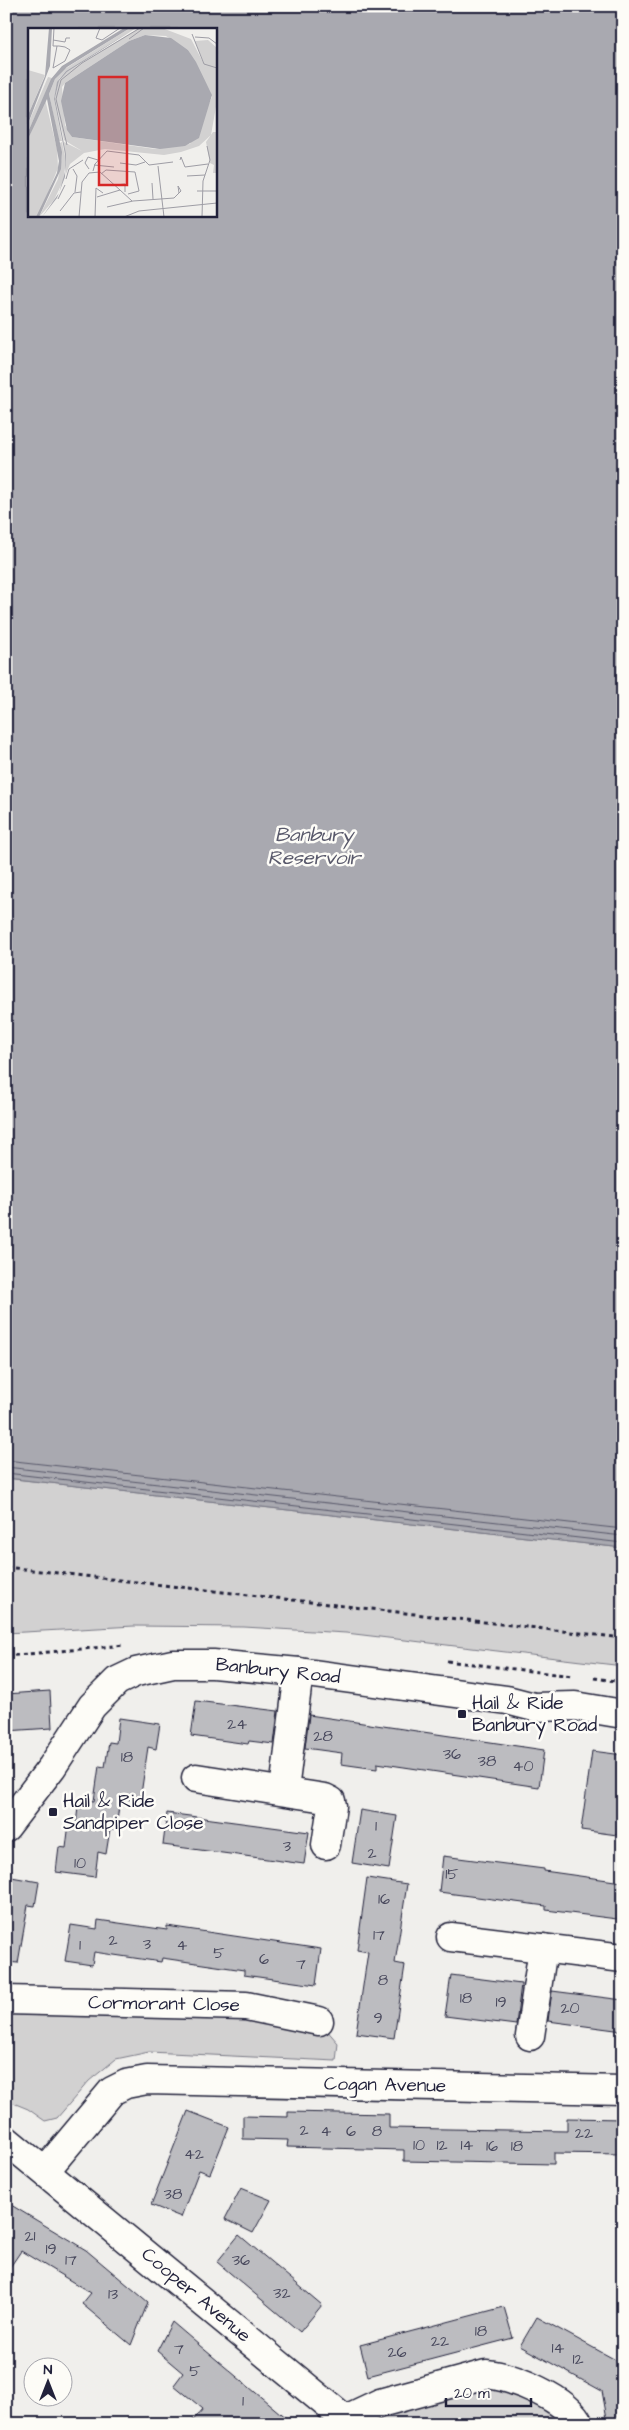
<svg xmlns="http://www.w3.org/2000/svg" width="629" height="2430" viewBox="0 0 629 2430" font-family="'Architects Daughter',sans-serif">
	<rect width="100%" height="100%" fill="#f0efec"/>
	<filter id="ink" filterUnits="userSpaceOnUse"><feTurbulence type="fractalNoise" baseFrequency=".02" numOctaves="2"/><feDisplacementMap in="SourceGraphic" scale="10" xChannelSelector="R" yChannelSelector="G"/><feConvolveMatrix kernelMatrix="1 2 1 2 8 2 1 2 1" color-interpolation-filters="sRGB"/></filter>
	<g filter="url(#ink)">
		<!-- green -->
		<g fill="#d2d1d1" stroke="#7a7a86">
			<polygon points="6,1478 623,1548 623,1666 346,1633 244,1627 134,1626 6,1633"/>
			<polygon points="6,2000 319,2021 338,2043 336,2061 149,2052 116,2059 89,2081 57,2118 45,2121 28,2109 6,2100"/>
			<polygon points="493,2386 508,2389 557,2413 563,2424 376,2424 378,2415"/>
		</g>
		<!-- water -->
		<path fill="#a9a9b0" stroke="#737381" fill-rule="evenodd" d="M6,6H623V1548L6,1478ZM29,29H215V215H29Z"/>
		<g fill="none" stroke-linecap="round" stroke-linejoin="round">
			<!-- shore -->
			<g stroke="#58586a" stroke-width="1">
				<polyline points="6,1460 623,1529"/>
				<polyline points="6,1467 623,1536"/>
				<polyline points="6,1473 623,1543"/>
			</g>
		</g>
		<!-- building -->
		<g fill="#bcbcc0" stroke="#22223b">
			<polygon points="50,1691 52,1728 6,1731 6,1694"/>
			<polygon points="196,1701 278,1711 274,1744 249,1741 248,1744 191,1736"/>
			<polygon points="309,1715 544,1750 539,1787 377,1763 377,1769 341,1764 342,1753 305,1748"/>
			<polygon points="119,1718 160,1724 156,1749 148,1747 140,1801 120,1798 116,1829 110,1829 106,1854 98,1852 95,1877 56,1872 59,1847 66,1848 69,1823 76,1824 79,1799 94,1801 99,1766 105,1767 109,1742 116,1743"/>
			<polygon points="592,1751 623,1755 623,1791 617,1835 581,1830"/>
			<polygon points="360,1810 397,1816 389,1869 352,1863"/>
			<polygon points="167,1813 309,1832 304,1864 163,1845"/>
			<polygon points="443,1856 544,1869 544,1871 622,1882 617,1919 546,1910 546,1906 439,1892"/>
			<polygon points="6,1876 39,1882 35,1906 28,1905 18,1963 6,1962"/>
			<polygon points="367,1878 407,1884 395,1963 405,1965 394,2038 356,2033 368,1952 357,1950"/>
			<polygon points="98,1920 167,1930 167,1926 321,1949 316,1985 244,1975 244,1970 162,1958 161,1962 94,1952 92,1965 65,1961 71,1925 97,1929"/>
			<polygon points="451,1975 521,1984 516,2025 445,2016"/>
			<polygon points="552,1991 623,2000 623,2031 548,2021"/>
			<polygon points="188,2111 229,2127 210,2174 199,2170 181,2217 151,2205"/>
			<polygon points="288,2112 389,2114 389,2128 567,2131 567,2118 623,2119 623,2154 554,2153 554,2164 404,2161 404,2150 287,2147 288,2140 243,2139 243,2116 288,2117"/>
			<polygon points="241,2188 271,2200 253,2233 225,2219"/>
			<polygon points="6,2202 86,2250 148,2302 131,2345 82,2304 91,2293 21,2251 6,2273"/>
			<polygon points="239,2235 322,2305 300,2332 217,2262"/>
			<polygon points="504,2307 513,2338 368,2376 360,2345"/>
			<polygon points="537,2317 623,2364 623,2424 608,2424 602,2391 520,2346"/>
			<polygon points="172,2322 199,2345 293,2424 190,2424 203,2409 174,2385 183,2373 157,2351"/>
		</g>
		<g fill="none" stroke-linecap="round" stroke-linejoin="round">
			<defs>
				<g id="minor">
					<polyline points="196,1778 325,1798 331,1801 332,1806 326,1845"/>
					<polyline points="284,1790 299,1672"/>
					<polyline points="6,1827 52,1767 92,1706 117,1681 136,1672 173,1664 213,1664 299,1672 507,1700 534,1707 575,1706 623,1714"/>
					<polyline points="451,1937 623,1958"/>
					<polyline points="6,2000 246,2006 319,2021"/>
					<polyline points="530,2036 543,1948"/>
					<polyline points="6,2140 351,2424"/>
					<polyline points="45,2171 112,2091 126,2084 147,2080 623,2090"/>
					<path d="M346,2419L380,2403L486,2374C512,2376 568,2399 579,2424"/>
				</g>
			</defs>
			<!-- minor casing -->
			<use href="#minor" stroke="#22223b" stroke-width="31"/>
			<!-- path -->
			<g stroke="#22223b" stroke-width="3" stroke-dasharray="4 4" stroke-linecap="butt">
				<polyline points="6,1567 623,1638"/>
				<polyline points="6,1656 125,1645"/>
				<polyline points="447,1661 572,1676"/>
				<polyline points="594,1678 623,1682"/>
			</g>
			<!-- minor -->
			<use href="#minor" stroke="#fdfcf7" stroke-width="28"/>
		</g>
	</g>
	<!-- markers -->
	<g fill="#22223b" stroke="#fdfcf7" stroke-width="2">
		<rect x="457" y="1709" width="10" height="10" rx="2.5"/>
		<rect x="48" y="1807" width="10" height="10" rx="2.5"/>
	</g>
	<g text-anchor="middle" dominant-baseline="central" stroke-width="5" stroke-linejoin="round" paint-order="stroke">
		<!-- number labels -->
		<g font-size="16" fill="#48485c">
			<text x="237" y="1724">24</text>
			<text x="323" y="1736">28</text>
			<text x="452" y="1754">36</text>
			<text x="127" y="1757">18</text>
			<text x="487" y="1761">38</text>
			<text x="523" y="1766">40</text>
			<text x="376" y="1826">1</text>
			<text x="287" y="1846">3</text>
			<text x="372" y="1853">2</text>
			<text x="80" y="1863">10</text>
			<text x="452" y="1874">15</text>
			<text x="384" y="1899">16</text>
			<text x="379" y="1935">17</text>
			<text x="113" y="1940">2</text>
			<text x="147" y="1944">3</text>
			<text x="80" y="1945">1</text>
			<text x="182" y="1945">4</text>
			<text x="219" y="1953">5</text>
			<text x="264" y="1959">6</text>
			<text x="301" y="1964">7</text>
			<text x="383" y="1980">8</text>
			<text x="466" y="1998">18</text>
			<text x="501" y="2002">19</text>
			<text x="570" y="2008">20</text>
			<text x="378" y="2018">9</text>
			<text x="304" y="2130">2</text>
			<text x="326" y="2131">4</text>
			<text x="351" y="2131">6</text>
			<text x="377" y="2131">8</text>
			<text x="584" y="2133">22</text>
			<text x="419" y="2145">10</text>
			<text x="442" y="2145">12</text>
			<text x="467" y="2145">14</text>
			<text x="492" y="2146">16</text>
			<text x="517" y="2146">18</text>
			<text x="194" y="2154">42</text>
			<text x="173" y="2194">38</text>
			<text x="30" y="2236">21</text>
			<text x="51" y="2249">19</text>
			<text x="71" y="2260">17</text>
			<text x="241" y="2260">36</text>
			<text x="282" y="2293">32</text>
			<text x="113" y="2294">13</text>
			<text x="481" y="2331">18</text>
			<text x="440" y="2341">22</text>
			<text x="558" y="2348">14</text>
			<text x="179" y="2349">7</text>
			<text x="397" y="2352">26</text>
			<text x="578" y="2359">12</text>
			<text x="195" y="2371">5</text>
			<text x="243" y="2401">1</text>
		</g>
		<!-- street labels -->
		<g font-size="19" fill="#22223b" stroke="#fdfcf7">
			<text transform="translate(278 1671) rotate(6)">Banbury Road</text>
			<text transform="translate(164 2004) rotate(1)">Cormorant Close</text>
			<text transform="translate(385 2085) rotate(1)">Cogan Avenue</text>
			<text transform="translate(196 2295) rotate(40)">Cooper Avenue</text>
		</g>
		<!-- poi labels -->
		<g font-size="19" fill="#22223b" stroke="#fdfcf7" text-anchor="start">
			<text x="472" y="1703">Hail &amp; Ride<tspan x="472" dy="22">Banbury Road</tspan></text>
			<text x="63" y="1801">Hail &amp; Ride<tspan x="63" dy="22">Sandpiper Close</tspan></text>
		</g>
		<!-- water labels -->
		<g font-size="20" font-style="italic" fill="#58586a" stroke="#fdfcf7">
			<text x="314" y="835">Banbury<tspan x="314" dy="23">Reservoir</tspan></text>
		</g>
	</g>
	<!-- overview -->
	<g transform="translate(28 28)">
		<rect width="189" height="189" fill="#f0efec"/>
		<path d="M102,0H108L38,43L31,51L26,71L34,113H31L21,66L27,51L35,42ZM111,0H134L163,11L176,36L167,13L180,12L189,20V73L183,107L171,118L153,124L136,127L77,121L56,125L42,136L38,146L36,114L54,123L36,112L27,70L31,53L39,44ZM117,7L138,8L160,22L182,63L184,69L162,116L127,121L44,109L37,97L34,59L37,55L101,13ZM0,42L17,47L0,87ZM20,49L24,50L0,104V96ZM17,71L29,121L30,140L10,189H0V111ZM185,104H189V145H185L186,137L182,135L178,114ZM34,114L38,134L35,153L26,172L11,189L30,151L34,128L32,115Z" fill="#d2d1d1" fill-rule="evenodd"/>
		<path d="M21,0H24L22,38L0,96V87L17,48ZM96,0H102L39,39L27,51L21,66L34,124L33,141L11,189H8L29,145L31,133L19,71L0,111V104L23,51L34,38ZM108,0L39,44L31,53L27,70L38,126L37,149L29,170L14,189L31,165L37,144V126L26,71L29,54L38,43ZM117,7L143,10L160,22L168,34L184,67L171,110L157,118L132,121L44,109L39,102L33,73L37,55L101,13Z" fill="#a9a9b0"/>
		<path fill="none" stroke="#9e9da5" stroke-width="1" d="M26,0L25,18H31L37,19L42,22L37,33L25,40L29,18M72,0L68,10L74,12L92,0M164,6L176,36L189,40M167,9L181,10L189,16M101,11L116,0M25,12L37,14L38,10H42M39,117L28,71L33,52L54,35L112,0M152,132L153,129L157,139L180,136M92,135L108,137L117,134M66,137L86,139M130,138L136,189M45,141L49,148L47,164M61,141L57,135L60,129L70,132M65,143L67,136L79,123L111,127L121,137L145,134M73,146L78,142L107,144L111,163L100,166M159,148L177,147M38,151L41,141L55,132M124,155L125,171M87,157L97,156V164M169,163H189M69,169L92,162L104,173M30,171L37,157M79,179L105,173L146,170L153,163L150,158L151,165M32,183L46,165L53,164M51,189L54,154L61,145L72,144L92,162M67,189L68,160L75,165M96,189L111,183L189,175M174,189L175,153L182,132L179,118"/>
		<path fill="#d62828" fill-opacity="0.15" stroke="#d62828" stroke-width="2.5" d="M71,49H99V157H71Z"/>
		<rect width="189" height="189" fill="none" stroke="#22223b" stroke-width="2.5"/>
	</g>
	<!-- margin -->
	<rect width="629" height="2430" fill="none" stroke="#fdfcf7" stroke-width="25"/>
	<rect x="12" y="12" width="604" height="2405" fill="none" stroke="#22223b" stroke-width="2" filter="url(#ink)"/>
	<!-- north arrow -->
	<g transform="translate(48 2382)"><circle r="24" fill="#fdfcf7" stroke="#a5a5ac"/>
	<path d="M0-4L9 19L0 12L-9 19Z" fill="#22223b"/>
	<text y="-8" font-size="14" font-weight="bold" text-anchor="middle" fill="#22223b">N</text>
	</g>
	<!-- scale -->
	<path d="M446 2398v8h85v-8" fill="none" stroke="#22223b" stroke-width="2.5"/>
	<text x="454" y="2398" font-size="15" fill="#22223b" stroke="#fdfcf7" stroke-width="4" paint-order="stroke">20 m</text>
</svg>
